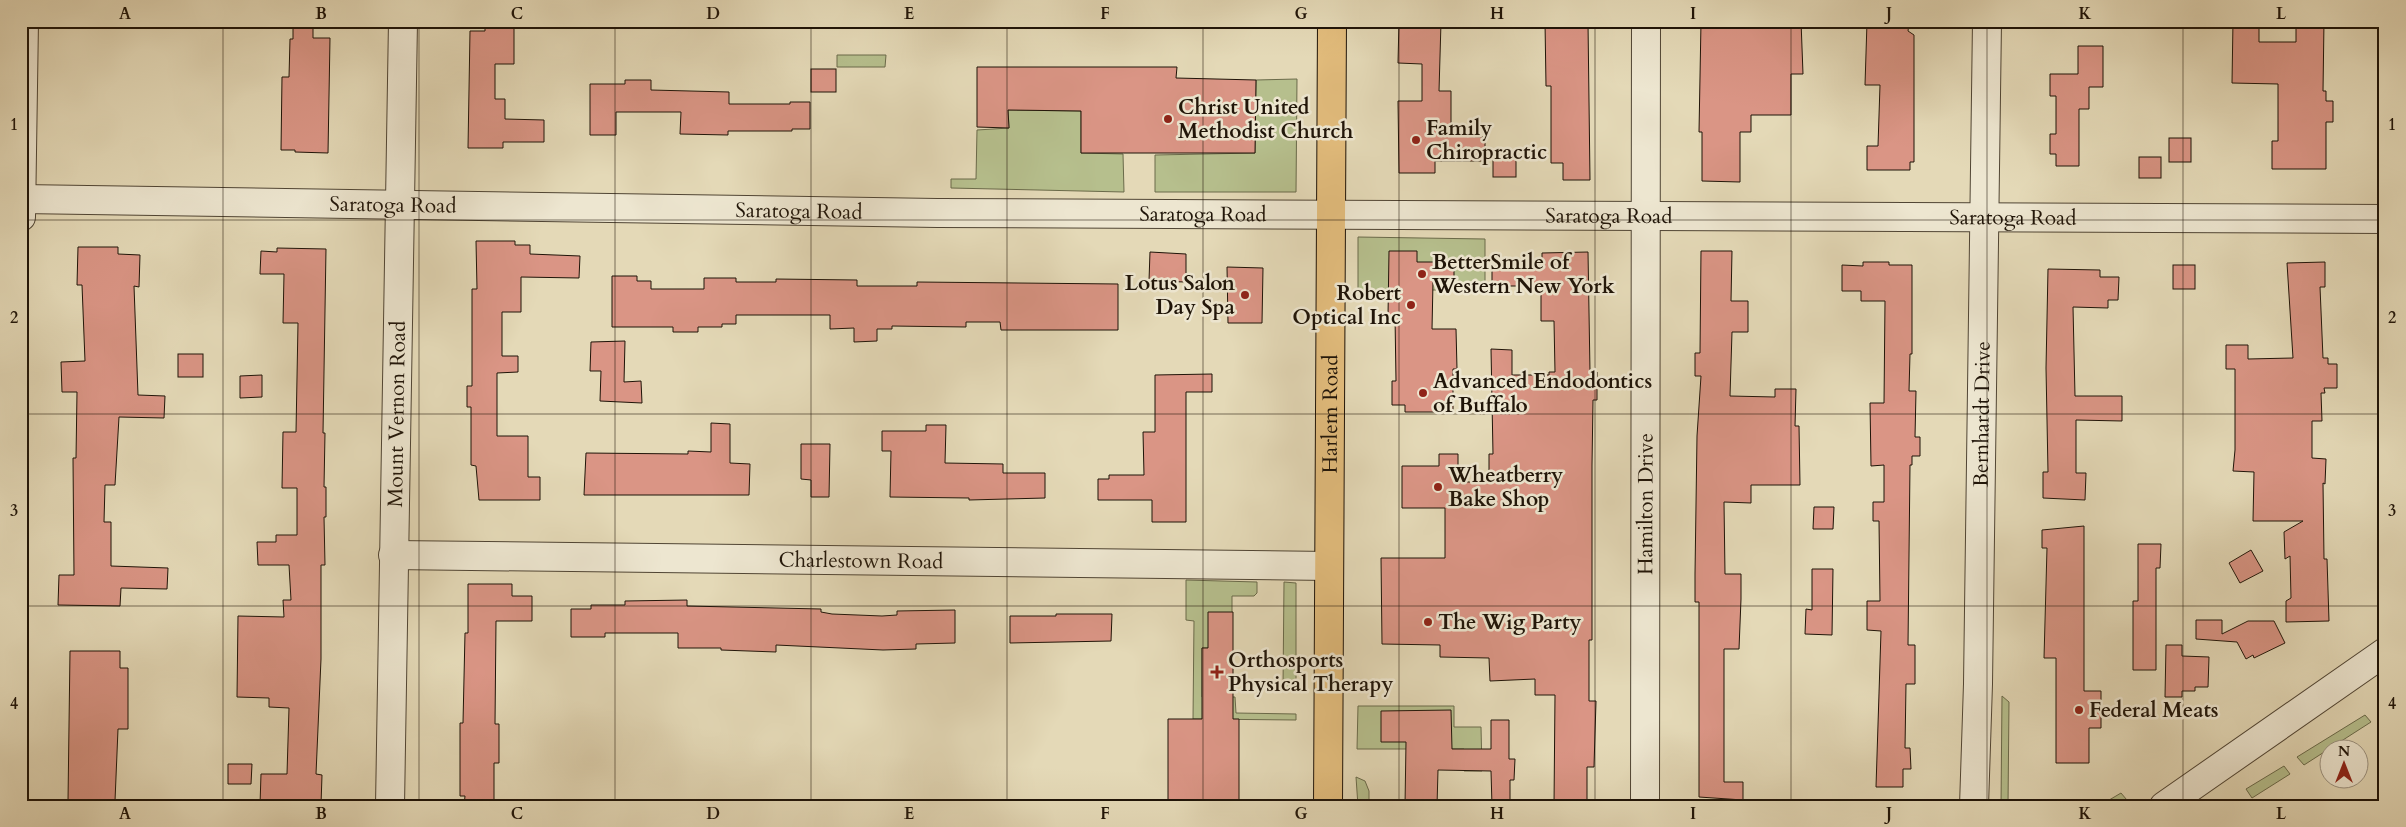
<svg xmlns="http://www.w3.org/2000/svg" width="2406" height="827" viewBox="0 0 2406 827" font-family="Cardo,serif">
	<rect width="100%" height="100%" fill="#e4d9b7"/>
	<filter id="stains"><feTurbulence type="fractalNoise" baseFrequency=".004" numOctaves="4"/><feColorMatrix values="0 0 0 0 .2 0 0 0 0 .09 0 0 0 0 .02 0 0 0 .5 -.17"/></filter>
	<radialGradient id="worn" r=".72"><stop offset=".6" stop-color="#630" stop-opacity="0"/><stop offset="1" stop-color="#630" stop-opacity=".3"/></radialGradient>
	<!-- green -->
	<g fill="#b6bf8d" stroke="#6a6a4a">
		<polygon points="837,55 886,55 885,67 837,67"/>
		<polygon points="1297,79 1296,192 1155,192 1155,155 1255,153 1256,80"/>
		<polygon points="1008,110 1081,111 1081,153 1123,154 1124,192 951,188 951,179 976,179 977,130 1009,128"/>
		<polygon points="1358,237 1485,239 1485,290 1358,290"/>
		<polygon points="1186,580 1257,582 1257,593 1254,596 1232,596 1232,612 1208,648 1202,648 1202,697 1235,697 1236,713 1296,714 1296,720 1193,719 1194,621 1186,620"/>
		<polygon points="1284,582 1296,583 1296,690 1283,687"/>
		<polygon points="2002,696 2009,702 2008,806 2001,806"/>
		<polygon points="1358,706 1454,706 1454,727 1481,727 1482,771 1464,771 1464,749 1357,749"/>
		<polygon points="2365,715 2371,722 2304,765 2297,757"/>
		<polygon points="2284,766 2290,774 2252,798 2246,789"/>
		<polygon points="1356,777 1365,781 1369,791 1369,806 1358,806"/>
		<polygon points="2121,793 2132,806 2099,806"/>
	</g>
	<!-- building -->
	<g fill="#da9585" stroke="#1f1408">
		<polygon points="485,21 514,21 514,64 495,64 495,99 505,99 505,119 544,120 544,142 503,142 503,148 468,148 470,31 485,31"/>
		<polygon points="1399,21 1441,22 1439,91 1451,91 1451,136 1485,137 1485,161 1435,161 1435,173 1399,173 1398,101 1422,101 1422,64 1398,63"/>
		<polygon points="1778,21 1801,21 1803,74 1791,74 1791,115 1751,115 1751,132 1740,132 1740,182 1702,181 1702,132 1699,132 1701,22"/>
		<polygon points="2233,21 2259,21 2259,42 2296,42 2296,21 2324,21 2323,91 2326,91 2326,101 2333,101 2333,122 2326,122 2326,169 2272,169 2272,141 2278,141 2278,84 2232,83"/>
		<polygon points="1545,22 1588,23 1590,180 1563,180 1563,163 1551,163 1551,86 1546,86"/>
		<polygon points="1867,22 1909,23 1908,31 1914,35 1914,162 1910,162 1910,170 1867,170 1867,146 1878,146 1880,85 1865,85"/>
		<polygon points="293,27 313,28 313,38 330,38 328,153 295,152 295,150 281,150 282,77 289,77 290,39 293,39"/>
		<polygon points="2078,46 2103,46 2103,87 2089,87 2089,109 2079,109 2079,166 2056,166 2056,154 2050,154 2050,134 2056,134 2056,96 2050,96 2050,74 2078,74"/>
		<polygon points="977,67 1177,67 1176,78 1256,80 1255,153 1081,153 1081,111 1008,110 1009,128 977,127"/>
		<rect x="811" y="69" width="25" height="23"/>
		<polygon points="625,80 651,80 651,90 729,92 729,104 790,104 790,102 810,102 810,129 792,129 792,131 728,131 728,135 680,134 681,112 616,112 616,135 590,135 590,84 625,84"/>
		<rect x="2169" y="138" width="22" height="24"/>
		<rect x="1493" y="153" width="23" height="24"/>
		<rect x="2139" y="157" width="22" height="21"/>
		<polygon points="476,241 515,241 515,245 530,245 530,254 580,256 579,278 521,277 521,312 502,312 502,356 518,356 518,372 497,373 497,436 528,436 528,477 540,477 540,500 479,500 476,466 471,465 471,407 467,407 467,386 472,386 472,289 477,289"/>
		<polygon points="78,247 118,247 118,254 140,255 139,287 134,286 138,395 165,396 164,418 119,417 115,485 105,485 104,522 111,522 111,566 168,568 167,589 121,588 120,606 58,605 59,575 74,575 73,458 76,458 77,392 62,392 61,362 85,361 82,285 77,285"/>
		<polygon points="277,248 326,249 323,433 325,433 324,487 326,487 326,517 324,517 325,565 321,565 321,659 316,774 322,775 321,805 260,805 261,774 287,774 289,708 269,707 269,698 237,697 238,616 284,617 283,600 291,600 289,565 258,565 257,542 276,542 276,535 297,535 297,488 282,488 283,432 296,432 298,323 283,323 284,274 260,274 261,251 277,252"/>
		<polygon points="1389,251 1417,251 1417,262 1454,262 1454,282 1433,282 1432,329 1456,329 1457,369 1453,369 1453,412 1405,412 1405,405 1392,405 1392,381 1396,381 1395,316 1388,316"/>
		<polygon points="1701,251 1732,251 1731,301 1748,301 1748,332 1732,332 1730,396 1775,397 1775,389 1796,389 1795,426 1799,426 1800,485 1751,485 1751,503 1724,502 1725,574 1741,574 1741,599 1739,649 1724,649 1724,782 1743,782 1743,800 1699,797 1699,602 1695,602 1695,574 1697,436 1701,376 1695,376 1695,353 1700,353"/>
		<polygon points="1150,252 1186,254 1186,282 1149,281"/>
		<polygon points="1588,252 1590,372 1597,372 1597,400 1593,400 1592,465 1592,640 1589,640 1589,701 1596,701 1594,767 1587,767 1587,806 1554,806 1555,695 1535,695 1535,679 1490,681 1489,658 1440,657 1440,645 1382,644 1381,558 1445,558 1445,508 1402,508 1402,466 1439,466 1439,454 1458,454 1458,482 1489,482 1489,454 1493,454 1491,349 1512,350 1512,375 1549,375 1549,372 1555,372 1554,321 1541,321 1541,286 1492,286 1492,265 1542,263 1542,253"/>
		<polygon points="1863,262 1889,262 1889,265 1912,265 1912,354 1910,354 1909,391 1916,391 1915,437 1920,437 1920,456 1912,456 1912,465 1910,465 1908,645 1915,645 1915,684 1906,684 1905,748 1910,748 1911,769 1903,769 1903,787 1876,787 1881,631 1867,630 1867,601 1880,601 1879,521 1873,521 1873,502 1884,502 1884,465 1871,466 1870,403 1884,403 1885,301 1861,301 1861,291 1842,291 1842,265 1863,266"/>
		<polygon points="2325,262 2325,287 2320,287 2323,358 2328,358 2328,364 2337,364 2337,388 2324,388 2325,393 2321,393 2322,421 2312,421 2312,458 2326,459 2325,484 2323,483 2324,559 2327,559 2329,621 2286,622 2286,601 2291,598 2290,556 2285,559 2284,532 2303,521 2253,521 2254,472 2233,471 2235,450 2235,369 2226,369 2226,345 2248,345 2248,359 2293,358 2287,263"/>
		<rect x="2173" y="265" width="22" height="24"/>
		<polygon points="1227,267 1263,268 1262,323 1228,323"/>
		<polygon points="2048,269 2100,270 2100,277 2119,277 2118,300 2108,300 2108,308 2073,307 2075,396 2122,396 2122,421 2076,420 2076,473 2086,473 2085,500 2043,498 2043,472 2048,472 2046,368"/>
		<polygon points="612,276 637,276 637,281 651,281 651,289 704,289 704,278 736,278 736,282 776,282 776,279 857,280 857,286 917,286 917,282 1118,284 1118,330 1001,330 1000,322 966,322 966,327 892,326 892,329 877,329 877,341 854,342 854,328 830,329 830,315 736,315 736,324 722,324 722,327 698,327 698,332 673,332 673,327 612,327"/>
		<polygon points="625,341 624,382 641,381 642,403 600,401 601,371 590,371 591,342"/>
		<rect x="178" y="354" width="25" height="23"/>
		<polygon points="1212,374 1212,392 1186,392 1186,522 1152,522 1152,500 1098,500 1098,479 1109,479 1109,475 1144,475 1143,432 1155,432 1155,375"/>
		<polygon points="262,375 262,397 240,398 240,376"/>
		<polygon points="711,423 730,424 730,463 750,464 749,495 584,495 586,453 688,454 688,451 711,452"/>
		<polygon points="926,425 946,425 945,463 1003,464 1003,473 1045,473 1045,498 969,500 969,498 890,497 891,451 882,451 882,431 926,431"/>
		<polygon points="801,444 830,444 829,497 811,497 811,480 801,479"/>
		<polygon points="1814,507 1834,507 1833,529 1813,529"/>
		<polygon points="2084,526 2084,691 2101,691 2101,728 2089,728 2089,763 2056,763 2056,658 2044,658 2047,548 2042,548 2042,530"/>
		<polygon points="2138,544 2161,544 2160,568 2156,568 2156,670 2133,670 2133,601 2138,601"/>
		<polygon points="2251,550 2263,571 2240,583 2229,563"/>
		<polygon points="1812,569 1833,569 1832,635 1805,634 1806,609 1812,610"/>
		<polygon points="468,584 512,584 512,596 532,596 532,621 496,621 495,724 499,724 499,763 494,763 494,806 464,806 465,796 460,796 460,723 463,723 465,633 468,633"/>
		<polygon points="687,600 687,606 821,609 821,612 832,614 882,616 897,615 897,611 955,610 955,643 916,644 916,649 883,650 776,645 776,652 721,650 721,648 678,648 678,633 605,633 605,637 571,637 571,609 591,609 591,605 625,605 625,601"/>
		<polygon points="1208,612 1233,612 1233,719 1239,719 1239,806 1168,806 1168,719 1202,719 1202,648 1208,648"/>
		<polygon points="1056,614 1112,614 1111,641 1010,643 1010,616 1056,616"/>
		<polygon points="2196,620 2222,620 2222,634 2248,621 2274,621 2285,643 2254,658 2253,655 2246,659 2237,642 2196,639"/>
		<polygon points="2166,645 2182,645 2182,656 2209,657 2208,687 2195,687 2195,691 2182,691 2182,697 2165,697"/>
		<polygon points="70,651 120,651 120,668 128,668 128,729 118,729 115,801 68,801"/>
		<polygon points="1451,710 1452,749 1491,749 1491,720 1509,720 1509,759 1515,759 1514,780 1510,780 1510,806 1492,806 1491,771 1438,770 1437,806 1405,806 1406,742 1381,742 1381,711"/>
		<polygon points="228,764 252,764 251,784 228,784"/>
	</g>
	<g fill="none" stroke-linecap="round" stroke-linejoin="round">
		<defs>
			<g id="minor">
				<path id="s1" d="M21,199L937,213L2385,219"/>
				<polyline points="21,217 24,21"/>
				<path id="s2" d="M393,555L1329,566"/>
				<path id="s3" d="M390,806L403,21"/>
				<path id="s4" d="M1645,806L1646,21"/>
				<path id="s5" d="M1974,806L1978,684L1987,21"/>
				<polyline points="2164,806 2385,652"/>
			</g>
			<g id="major">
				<path id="s6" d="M1328,806L1332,21"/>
			</g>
		</defs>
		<!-- minor casing -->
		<use href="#minor" stroke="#504534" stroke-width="30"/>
		<!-- major casing -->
		<use href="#major" stroke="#1f1408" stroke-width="30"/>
		<!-- minor -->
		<use href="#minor" stroke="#ede6d0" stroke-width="28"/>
		<!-- major -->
		<use href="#major" stroke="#e2bc7c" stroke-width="28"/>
	</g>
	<!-- grid -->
	<path fill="none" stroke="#1f1408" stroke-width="1" stroke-opacity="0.55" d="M223,21V806M419,21V806M615,21V806M811,21V806M1007,21V806M1203,21V806M1399,21V806M1595,21V806M1791,21V806M1987,21V806M2183,21V806M21,220H2385M21,414H2385M21,606H2385"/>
	<!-- markers -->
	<g fill="#8f2418" stroke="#ede6d0" stroke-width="2">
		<circle cx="1168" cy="119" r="5"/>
		<circle cx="1416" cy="140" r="5"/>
		<circle cx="1422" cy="274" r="5"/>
		<circle cx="1245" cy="295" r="5"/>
		<circle cx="1411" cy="305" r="5"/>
		<circle cx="1423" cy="393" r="5"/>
		<circle cx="1438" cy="487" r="5"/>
		<circle cx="1428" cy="622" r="5"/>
		<path d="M1214.5 664.5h5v5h5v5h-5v5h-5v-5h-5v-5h5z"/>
		<circle cx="2079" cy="710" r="5"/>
	</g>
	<g text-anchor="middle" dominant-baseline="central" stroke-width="5" stroke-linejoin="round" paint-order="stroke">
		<!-- poi labels -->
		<g font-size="21" font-weight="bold" fill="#1f1408" stroke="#ede6d0" text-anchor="start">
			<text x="1178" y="107">Christ United<tspan x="1178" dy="24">Methodist Church</tspan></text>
			<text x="1426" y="128">Family<tspan x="1426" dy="24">Chiropractic</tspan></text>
			<text x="1432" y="262">BetterSmile of<tspan x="1432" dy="24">Western New York</tspan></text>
			<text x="1235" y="283" text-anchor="end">Lotus Salon<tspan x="1235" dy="24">Day Spa</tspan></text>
			<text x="1401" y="293" text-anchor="end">Robert<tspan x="1401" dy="24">Optical Inc</tspan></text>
			<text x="1433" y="381">Advanced Endodontics<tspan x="1433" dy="24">of Buffalo</tspan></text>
			<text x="1448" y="475">Wheatberry<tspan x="1448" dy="24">Bake Shop</tspan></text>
			<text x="1438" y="622">The Wig Party</text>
			<text x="1228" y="660">Orthosports<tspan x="1228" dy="24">Physical Therapy</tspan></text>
			<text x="2089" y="710">Federal Meats</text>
		</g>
		<!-- street labels -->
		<g font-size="21" fill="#1f1408" stroke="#ede6d0">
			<text stroke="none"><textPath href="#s1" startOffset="372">Saratoga Road</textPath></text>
			<text stroke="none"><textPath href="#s1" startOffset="778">Saratoga Road</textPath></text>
			<text stroke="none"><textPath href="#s1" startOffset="1182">Saratoga Road</textPath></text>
			<text stroke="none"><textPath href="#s1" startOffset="1588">Saratoga Road</textPath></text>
			<text stroke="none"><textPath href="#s1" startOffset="1992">Saratoga Road</textPath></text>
			<text stroke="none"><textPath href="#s3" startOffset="392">Mount Vernon Road</textPath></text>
			<text stroke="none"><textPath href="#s6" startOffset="392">Harlem Road</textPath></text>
			<text stroke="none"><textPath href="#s5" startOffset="392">Bernhardt Drive</textPath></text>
			<text stroke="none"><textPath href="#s4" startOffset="302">Hamilton Drive</textPath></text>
			<text stroke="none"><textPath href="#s2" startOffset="468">Charlestown Road</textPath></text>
		</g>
	</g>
	<!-- margin -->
	<rect width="2406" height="827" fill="none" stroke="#e4d9b7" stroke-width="55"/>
	<!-- north arrow -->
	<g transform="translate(2344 764)"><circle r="24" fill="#ede6d0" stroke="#9b9280"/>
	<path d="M0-4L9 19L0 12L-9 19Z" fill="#8f2418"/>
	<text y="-8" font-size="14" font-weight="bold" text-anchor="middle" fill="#1f1408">N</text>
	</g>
	<rect x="28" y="28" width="2350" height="772" fill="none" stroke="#1f1408" stroke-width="2"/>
	<g font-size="16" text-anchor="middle" font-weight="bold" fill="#1f1408">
		<text x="125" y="19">A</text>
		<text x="321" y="19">B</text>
		<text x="517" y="19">C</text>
		<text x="713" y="19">D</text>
		<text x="909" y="19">E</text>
		<text x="1105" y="19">F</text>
		<text x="1301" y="19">G</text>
		<text x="1497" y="19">H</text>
		<text x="1693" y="19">I</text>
		<text x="1889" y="19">J</text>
		<text x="2085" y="19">K</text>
		<text x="2281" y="19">L</text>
		<text x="14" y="130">1</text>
		<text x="2392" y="130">1</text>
		<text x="14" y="323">2</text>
		<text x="2392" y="323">2</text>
		<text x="14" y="516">3</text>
		<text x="2392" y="516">3</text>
		<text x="14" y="709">4</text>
		<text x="2392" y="709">4</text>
		<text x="125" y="819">A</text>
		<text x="321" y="819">B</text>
		<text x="517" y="819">C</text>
		<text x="713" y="819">D</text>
		<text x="909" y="819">E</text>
		<text x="1105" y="819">F</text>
		<text x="1301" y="819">G</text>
		<text x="1497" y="819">H</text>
		<text x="1693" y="819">I</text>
		<text x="1889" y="819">J</text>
		<text x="2085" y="819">K</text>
		<text x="2281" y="819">L</text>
	</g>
	<rect width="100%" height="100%" filter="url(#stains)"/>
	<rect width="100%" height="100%" fill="url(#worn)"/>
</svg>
